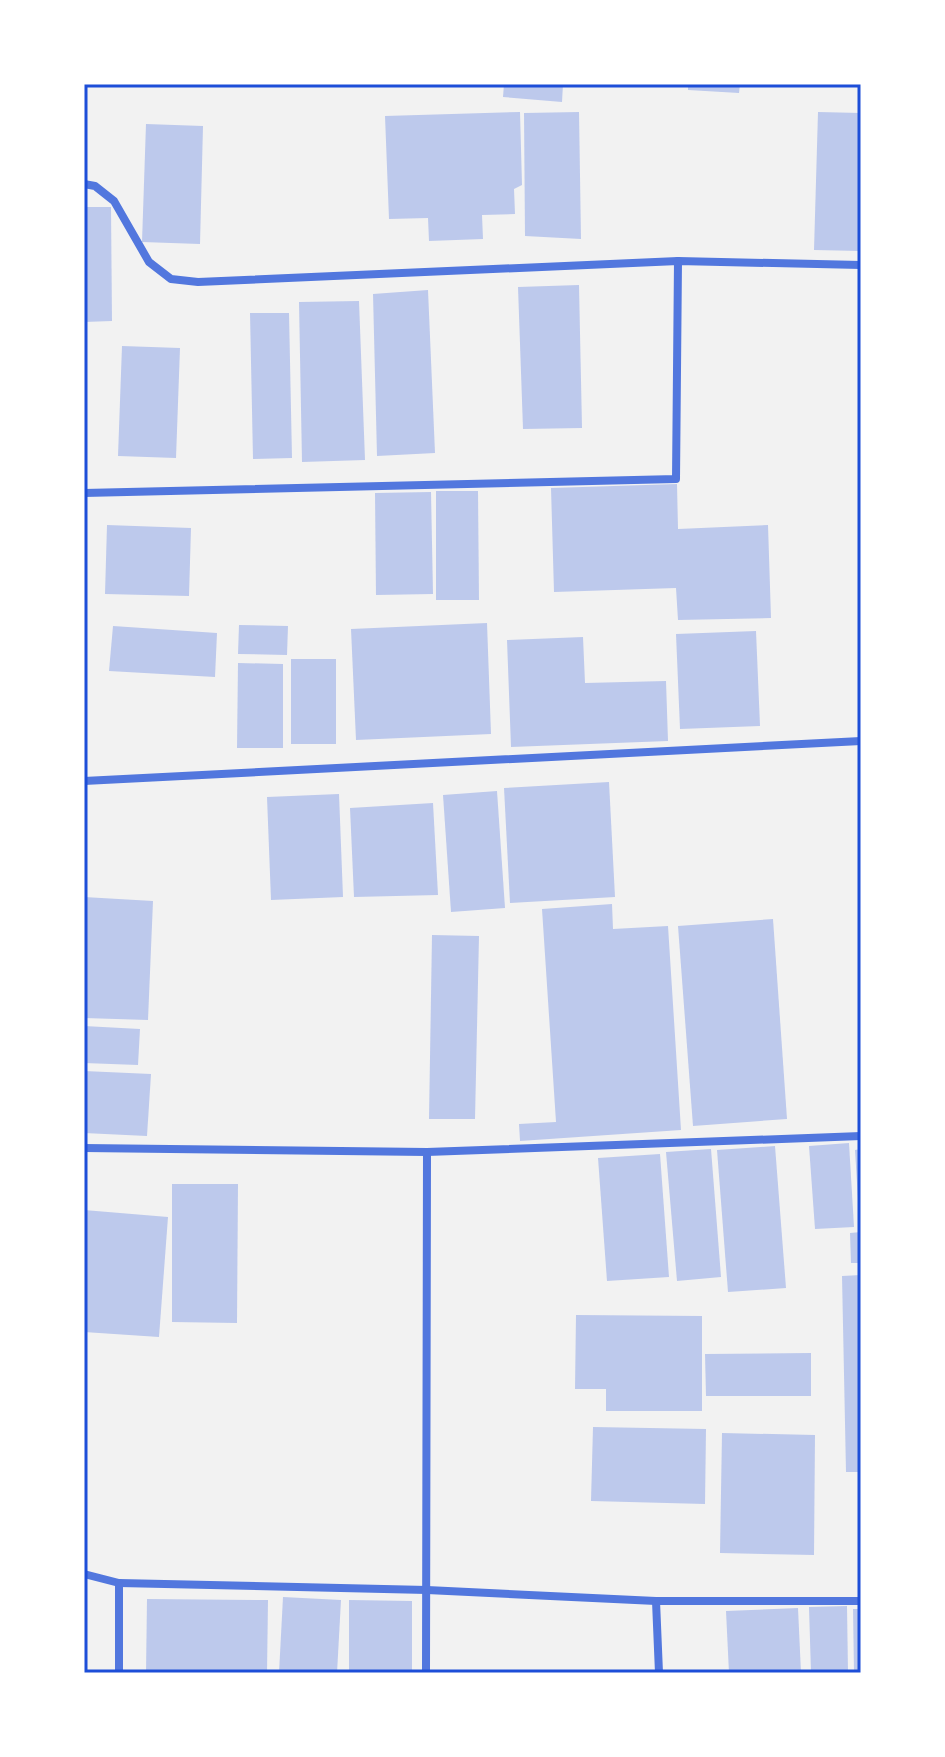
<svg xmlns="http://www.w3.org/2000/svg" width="945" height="1757" viewBox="0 0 945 1757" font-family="'Golos Text',sans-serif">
	<rect width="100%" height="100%" fill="#f2f2f2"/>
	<!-- building -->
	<g fill="#bdc9ec">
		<polygon points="504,84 563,84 562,102 503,97"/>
		<polygon points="688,84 740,84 739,93 688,90"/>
		<polygon points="520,112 522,185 514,189 515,214 482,215 483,239 429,241 428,218 389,219 385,116"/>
		<polygon points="579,112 581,239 525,236 524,113"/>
		<polygon points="818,112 861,113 861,251 814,250"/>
		<polygon points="146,124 203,126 200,244 142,242"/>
		<polygon points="84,207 111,207 112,321 84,322"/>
		<polygon points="579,285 582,428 523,429 518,287"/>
		<polygon points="428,290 435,453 377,456 373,294"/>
		<polygon points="359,301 365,460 302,462 299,302"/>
		<polygon points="250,313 289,313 292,458 253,459"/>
		<polygon points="122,346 180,348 176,458 118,456"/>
		<polygon points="677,484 678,529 768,525 771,618 678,620 676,588 554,592 551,488"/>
		<polygon points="436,491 478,491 479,600 436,600"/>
		<polygon points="431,492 433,594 376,595 375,493"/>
		<polygon points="107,525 191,528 189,596 105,594"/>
		<polygon points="487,623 491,734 356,740 351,629"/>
		<polygon points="239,625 288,626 287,655 238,654"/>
		<polygon points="113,626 217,633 215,677 109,671"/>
		<polygon points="756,631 760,726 680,729 676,634"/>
		<polygon points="583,637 585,683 666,681 668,741 511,747 507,640"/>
		<rect x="291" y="659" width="45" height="85"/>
		<polygon points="238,663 283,664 283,748 237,748"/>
		<polygon points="609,782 615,897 510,903 504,788"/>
		<polygon points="497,791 505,908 451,912 443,795"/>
		<polygon points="339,794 343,897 271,900 267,797"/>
		<polygon points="433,803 438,895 354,897 350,808"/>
		<polygon points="84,897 153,901 148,1020 84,1018"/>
		<polygon points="612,904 613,929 668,926 681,1130 520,1141 519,1124 556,1122 542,909"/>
		<polygon points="773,919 787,1119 693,1126 678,926"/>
		<polygon points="432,935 479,936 475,1119 429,1119"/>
		<polygon points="84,1026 140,1029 138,1065 84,1063"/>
		<polygon points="84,1071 151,1074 147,1136 84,1133"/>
		<polygon points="849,1143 854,1227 815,1229 809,1146"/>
		<polygon points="775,1146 786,1288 728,1292 717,1150"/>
		<polygon points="711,1149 721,1277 677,1281 666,1152"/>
		<polygon points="861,1149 861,1216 859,1216 855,1150"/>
		<polygon points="660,1154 669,1277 607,1281 598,1158"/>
		<polygon points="172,1184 238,1184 237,1323 172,1322"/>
		<polygon points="84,1210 168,1217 159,1337 84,1332"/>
		<polygon points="861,1232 861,1263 851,1263 850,1233"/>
		<polygon points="861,1275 861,1472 846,1472 842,1276"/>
		<polygon points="576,1315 702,1316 702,1411 606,1411 606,1389 575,1389"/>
		<polygon points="811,1353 811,1396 706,1396 705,1354"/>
		<polygon points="593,1427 706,1429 705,1504 591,1501"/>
		<polygon points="722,1433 815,1435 814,1555 720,1553"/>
		<polygon points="283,1597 341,1600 337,1673 279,1673"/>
		<polygon points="147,1599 268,1600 267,1673 146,1673"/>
		<polygon points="349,1600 412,1601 412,1673 349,1673"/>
		<polygon points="847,1606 848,1673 811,1673 809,1607"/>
		<polygon points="798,1608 801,1673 729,1673 726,1611"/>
		<polygon points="853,1609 861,1609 861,1673 854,1673"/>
	</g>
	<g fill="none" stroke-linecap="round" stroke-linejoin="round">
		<!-- minor -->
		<g stroke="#5277de" stroke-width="8">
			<polyline points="84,184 95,186 114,201 149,262 171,279 198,282 678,261 861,265"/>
			<polyline points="84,493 676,479 678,261"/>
			<polyline points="84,781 861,741"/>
			<polyline points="84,1148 427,1152 861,1136"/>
			<polyline points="84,1574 119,1583 427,1590 656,1601 861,1601"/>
			<polyline points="119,1583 119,1673"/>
			<polyline points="656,1601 659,1673"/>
			<polyline points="426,1673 427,1152"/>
		</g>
	</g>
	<!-- border -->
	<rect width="945" height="1757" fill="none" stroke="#ffffff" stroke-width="172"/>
	<rect x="86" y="86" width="773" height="1585" fill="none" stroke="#1d4ed8" stroke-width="3"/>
</svg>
